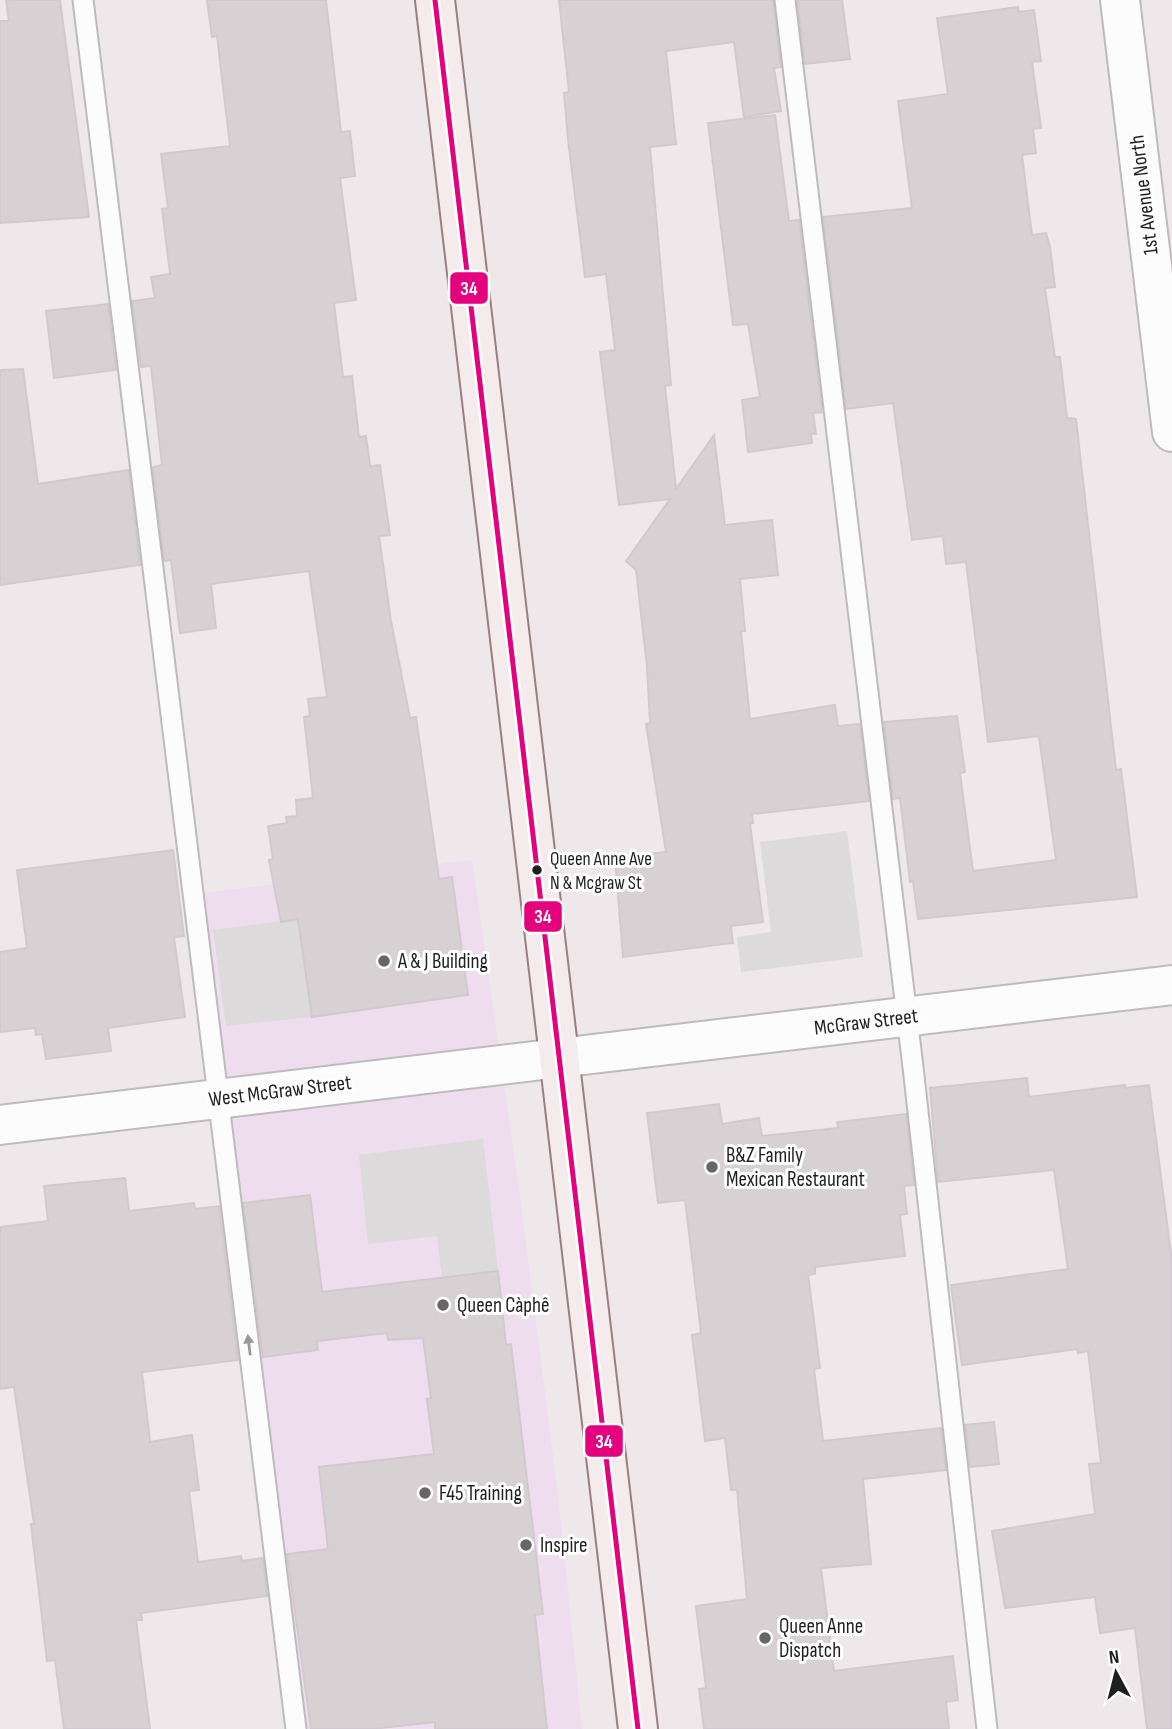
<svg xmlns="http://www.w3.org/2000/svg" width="1172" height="1729" viewBox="0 0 1172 1729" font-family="'Sofia Sans Condensed',sans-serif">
	<rect width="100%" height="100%" fill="#eee8eb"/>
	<!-- commercial -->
	<polygon fill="#eedcef" points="472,860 521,1204 558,1496 582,1729 299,1729 204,893"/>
	<!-- parking -->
	<g fill="#dcdadb">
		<polygon points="847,831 863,957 741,972 737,937 771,932 760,842"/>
		<polygon points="298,919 312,1017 226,1026 213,930"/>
		<polygon points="483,1139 498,1271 442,1278 437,1236 368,1244 359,1155"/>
	</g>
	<!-- building -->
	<g fill="#d7d1d4" stroke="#d1c9ce" stroke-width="2">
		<polygon points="6,0 60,0 89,217 0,223 0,21 9,21"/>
		<polygon points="207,0 326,0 341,132 350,131 355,176 340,178 356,300 334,303 343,377 352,376 359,437 366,436 370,466 380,465 390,535 379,536 391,621 410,718 416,717 439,879 452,877 468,995 312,1017 298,919 281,922 269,860 273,859 268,826 287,823 286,817 297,816 296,800 313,798 304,717 310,716 308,699 327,697 309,571 211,584 216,628 180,633 171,560 164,561 153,467 162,465 151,366 141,367 132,301 155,298 151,277 170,274 162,209 168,208 161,154 230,146 217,36 212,37"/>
		<polygon points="559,0 773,0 781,67 774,68 781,111 744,117 734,42 666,51 676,144 650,147 671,385 665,386 676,489 714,435 725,525 772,520 778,575 740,579 745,631 741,631 750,719 835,705 838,726 860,724 869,801 752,814 753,823 750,824 763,922 731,926 733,943 623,957 615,858 666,852 646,724 650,723 647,666 636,570 626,561 670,499 619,505 600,352 615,350 606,274 585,277 568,140 564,93 569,92"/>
		<polygon points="797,0 842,0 850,59 805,64"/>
		<polygon points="1018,7 1019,12 1034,10 1041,61 1032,62 1041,128 1033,129 1036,153 1022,155 1032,235 1046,233 1050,247 1055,287 1045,288 1055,357 1060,357 1067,418 1076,419 1116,770 1121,769 1137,897 918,919 913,881 910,882 900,798 893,799 884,722 957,716 965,772 960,773 973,871 1056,860 1039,736 988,742 966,562 946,564 943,536 912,540 893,403 846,409 823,217 912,208 898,101 948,94 937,18"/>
		<polygon points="775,115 789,221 799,220 822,412 813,413 816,434 811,434 812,443 748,452 742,400 760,397 748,324 733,325 708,123"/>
		<polygon points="108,304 116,370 54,378 46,311"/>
		<polygon points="23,369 38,484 129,470 140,565 0,585 0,370"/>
		<polygon points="173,850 184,936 174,937 185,1017 108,1028 111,1051 46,1059 42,1034 36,1035 35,1028 0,1032 0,952 27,948 17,870"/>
		<polygon points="1027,1078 1029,1097 1125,1085 1125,1088 1149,1085 1172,1261 1172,1729 1147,1729 1135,1628 1100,1633 1095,1597 1005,1608 992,1531 1095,1514 1089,1464 1101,1463 1088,1351 1078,1353 1077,1349 962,1365 951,1285 1068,1269 1054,1170 938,1182 930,1088"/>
		<polygon points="719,1104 722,1124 759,1118 762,1136 838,1128 837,1122 906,1114 914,1185 904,1186 907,1214 900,1215 905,1256 815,1267 815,1274 808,1275 820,1368 814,1369 823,1441 941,1428 946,1470 863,1479 871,1564 821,1568 834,1671 953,1656 958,1700 946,1702 949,1729 704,1729 699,1689 706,1688 696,1606 747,1599 737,1490 731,1490 725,1438 705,1441 692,1335 701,1333 685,1200 658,1203 647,1113"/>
		<polygon points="125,1178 129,1211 194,1203 195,1209 219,1206 238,1360 142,1372 150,1442 192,1435 199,1490 189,1491 198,1562 241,1556 242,1561 263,1558 267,1596 141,1613 142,1620 136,1620 150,1729 64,1729 55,1660 47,1661 31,1524 34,1524 14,1387 0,1389 0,1227 48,1221 44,1186"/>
		<polygon points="310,1195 322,1292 498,1271 506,1345 511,1344 543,1614 535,1615 547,1729 435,1729 435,1722 371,1729 311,1729 287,1554 328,1549 319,1467 434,1454 427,1399 431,1398 423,1338 388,1340 387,1333 317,1341 318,1350 263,1357 243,1203"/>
		<polygon points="994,1422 999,1464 970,1467 965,1425"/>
	</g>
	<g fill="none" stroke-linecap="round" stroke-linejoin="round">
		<defs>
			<g id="service">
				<polyline points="83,0 296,1729"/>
				<polyline points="785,0 913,1067 987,1729"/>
			</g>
			<g id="minor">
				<polyline points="1120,0 1172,432"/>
				<polyline points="559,1058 1172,985"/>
			</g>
			<polyline id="tertiary" points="0,1125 559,1058"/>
			<polyline id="secondary" points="435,0 638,1729"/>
		</defs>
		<!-- service casing -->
		<use href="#service" stroke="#bebbbc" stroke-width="23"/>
		<!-- minor casing -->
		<use href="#minor" stroke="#bebbbc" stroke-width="42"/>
		<!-- tertiary casing -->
		<use href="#tertiary" stroke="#bebbbc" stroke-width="42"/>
		<!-- secondary casing -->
		<use href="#secondary" stroke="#997e82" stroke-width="42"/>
		<!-- service -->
		<use href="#service" stroke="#fcfcfc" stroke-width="19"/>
		<!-- minor -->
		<use href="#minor" stroke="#fcfcfc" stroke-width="38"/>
		<!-- tertiary -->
		<use href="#tertiary" stroke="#fcfcfc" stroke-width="38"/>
		<!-- secondary -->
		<use href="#secondary" stroke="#f4ebec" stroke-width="38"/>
		<defs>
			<polyline id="bus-1" points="435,0 638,1729"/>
		</defs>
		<!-- bus-1 casing -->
		<use href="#bus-1" stroke="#fff" stroke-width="10"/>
		<!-- bus-1 -->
		<use href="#bus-1" stroke="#e5007d" stroke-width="5"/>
	</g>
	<!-- one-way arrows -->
	<defs><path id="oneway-solid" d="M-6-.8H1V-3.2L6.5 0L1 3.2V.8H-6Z" transform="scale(1.75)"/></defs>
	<use fill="#999" href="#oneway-solid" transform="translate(249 1345) rotate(-97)"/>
	<!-- markers -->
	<circle fill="#1f1f1f" stroke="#fff" stroke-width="2.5" cx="537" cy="870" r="6"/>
	<g fill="#676566" stroke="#fff" stroke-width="2.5">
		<circle cx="384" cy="961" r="7"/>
		<circle cx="712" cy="1167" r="7"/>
		<circle cx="443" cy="1305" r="7"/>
		<circle cx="425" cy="1493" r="7"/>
		<circle cx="526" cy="1545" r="7"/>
		<circle cx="765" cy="1638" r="7"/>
	</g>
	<g text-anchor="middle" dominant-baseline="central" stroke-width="6" stroke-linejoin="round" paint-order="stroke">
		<!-- bus labels -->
		<g font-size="19" fill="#1f1f1f" stroke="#fff" text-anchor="start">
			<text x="550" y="859">Queen Anne Ave<tspan x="550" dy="24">N &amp; Mcgraw St</tspan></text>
		</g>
		<!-- street labels -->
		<g font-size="21" fill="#1f1f1f" stroke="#fff">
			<text transform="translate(1144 195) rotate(-97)">1st Avenue North</text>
			<text transform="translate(866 1022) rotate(-7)">McGraw Street</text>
			<text transform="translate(280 1091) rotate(-7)">West McGraw Street</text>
		</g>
		<!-- poi labels -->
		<g font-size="21" fill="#1f1f1f" stroke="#fff" text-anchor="start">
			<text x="398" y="961">A &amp; J Building</text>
			<text x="726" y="1155">B&amp;Z Family<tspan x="726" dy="24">Mexican Restaurant</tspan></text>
			<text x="457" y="1305">Queen Càphê</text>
			<text x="439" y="1493">F45 Training</text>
			<text x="540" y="1545">Inspire</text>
			<text x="779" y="1626">Queen Anne<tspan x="779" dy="24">Dispatch</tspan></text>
		</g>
	</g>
	<g stroke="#fff" stroke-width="2.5">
		<rect x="449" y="271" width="40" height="34" rx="7" fill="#e5007d"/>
		<rect x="523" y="900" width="40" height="33" rx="7" fill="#e5007d"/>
		<rect x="584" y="1424" width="40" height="34" rx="7" fill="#e5007d"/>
	</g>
	<g font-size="19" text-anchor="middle" font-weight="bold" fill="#fff">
		<text x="469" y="295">34</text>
		<text x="543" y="923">34</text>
		<text x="604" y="1448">34</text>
	</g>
	<!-- north arrow -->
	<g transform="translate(1116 1673) rotate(353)" stroke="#ffffff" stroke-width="5" paint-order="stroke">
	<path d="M0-5L12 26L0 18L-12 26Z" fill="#1f1f1f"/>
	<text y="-10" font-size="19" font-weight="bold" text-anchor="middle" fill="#1f1f1f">N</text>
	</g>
</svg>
